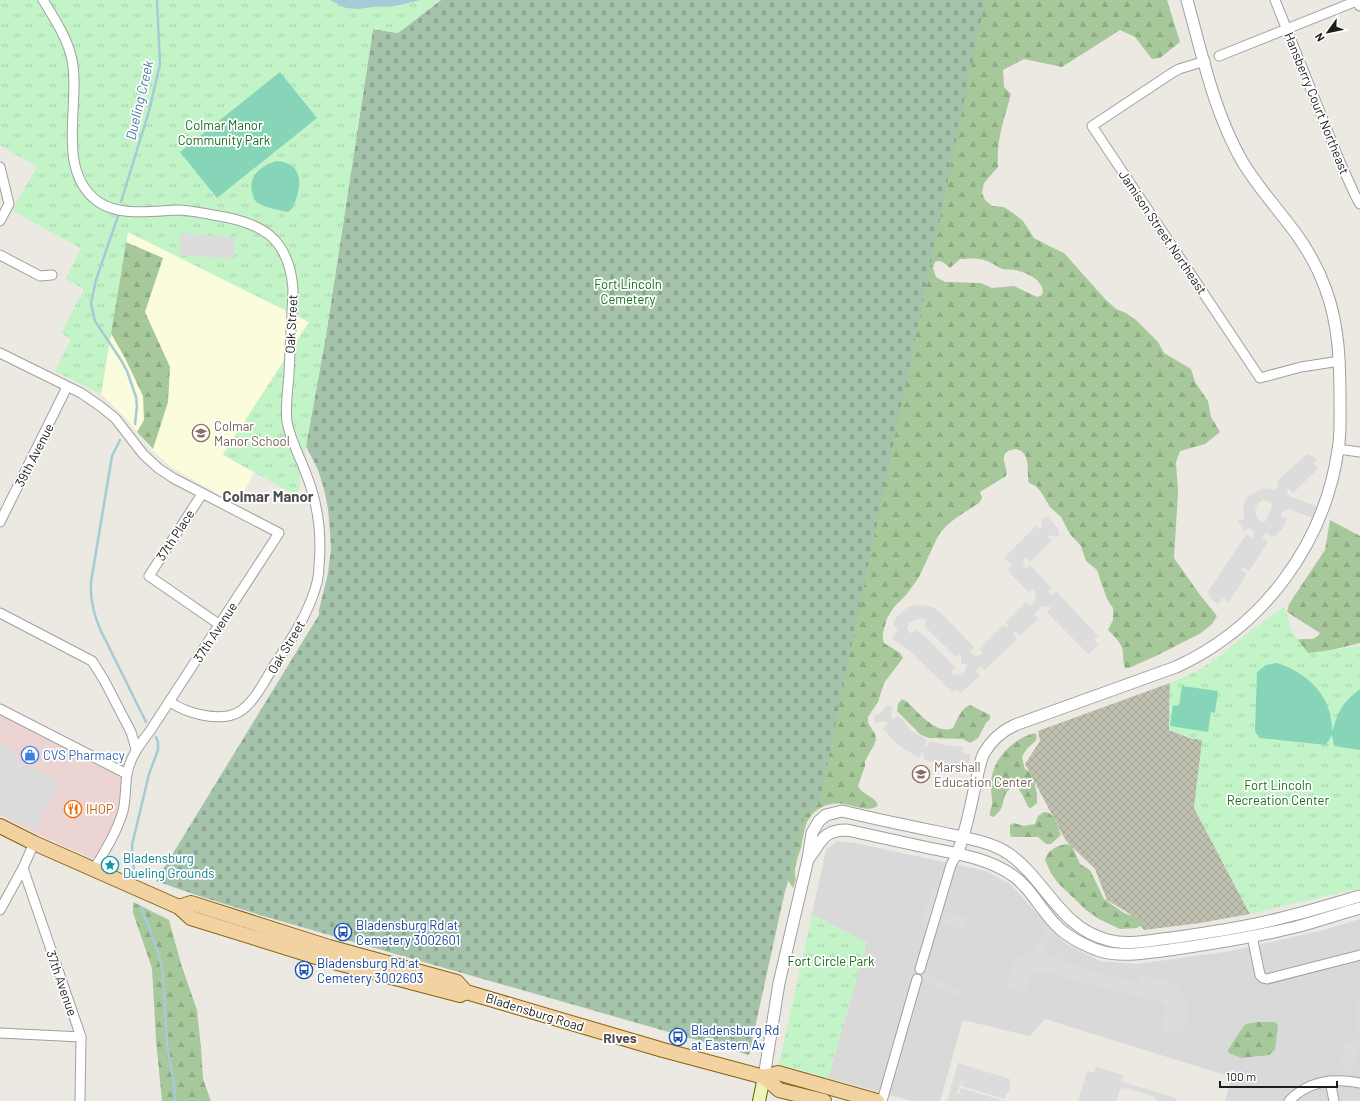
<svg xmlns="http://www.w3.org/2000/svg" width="1360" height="1101" viewBox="0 0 1360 1101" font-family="Barlow,sans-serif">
	<defs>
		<pattern id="construction-cross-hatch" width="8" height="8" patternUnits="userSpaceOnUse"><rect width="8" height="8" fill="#bfc0af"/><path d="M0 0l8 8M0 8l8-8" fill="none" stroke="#a4a496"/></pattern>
		<pattern id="forest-firs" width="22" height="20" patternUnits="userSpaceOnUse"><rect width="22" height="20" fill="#a6c89a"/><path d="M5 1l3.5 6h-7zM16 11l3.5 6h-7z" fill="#8eab84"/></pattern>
		<pattern id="cemetery-stones" width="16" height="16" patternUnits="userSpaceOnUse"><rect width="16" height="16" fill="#a5c3ab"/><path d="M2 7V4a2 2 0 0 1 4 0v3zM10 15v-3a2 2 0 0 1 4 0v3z" fill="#8da793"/></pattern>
		<pattern id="park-tufts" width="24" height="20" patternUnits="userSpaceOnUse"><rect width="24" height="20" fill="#c2f4c8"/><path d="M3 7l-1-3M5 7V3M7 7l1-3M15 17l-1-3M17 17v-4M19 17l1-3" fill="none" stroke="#a6d1ab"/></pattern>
	</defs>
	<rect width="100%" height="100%" fill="#ece9e2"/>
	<!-- residential -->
	<polygon fill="#dad9d9" points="837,841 855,843 986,871 1010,884 1064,942 1100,961 1137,964 1231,951 1320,931 1360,919 1360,1101 1225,1101 1234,1069 1225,1075 1045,1019 1030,1036 963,1020 940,1101 912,1101 828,1078 867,943 812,914 826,850"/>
	<!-- commercial -->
	<polygon fill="#ecd4d2" points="0,715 123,778 119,808 116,818 95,857 91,858 37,834 0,815"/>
	<!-- education -->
	<polygon fill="#fafcdc" points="128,232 309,322 223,454 254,472 237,505 171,467 151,449 126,418 101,394"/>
	<!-- construction -->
	<polygon fill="url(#construction-cross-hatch)" points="1170,683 1169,730 1190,738 1203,740 1194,808 1250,914 1200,923 1144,930 1130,914 1107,900 1095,869 1066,841 1025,764 1040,741 1038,731"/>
	<!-- forest -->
	<g fill="url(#forest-firs)" fill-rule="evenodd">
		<path d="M982,0H1167L1180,42L1160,58L1152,59L1135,37L1120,30L1062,67L1024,59L1003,70L1004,87L1011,94C1004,120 996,140 998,167L984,183L982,193L985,200L992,206L1004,207L1013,213L1023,221L1034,238L1049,246L1064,253L1105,299L1116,309L1126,313L1136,320L1158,342L1164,353L1191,369L1195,382L1208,401L1211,417L1220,432L1205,444L1180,451L1176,462L1178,493L1174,558L1200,595L1217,616L1212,624L1201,633L1158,655L1129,668H1125C1123,662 1123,657 1123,652C1122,643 1114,636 1108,630L1113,620V608L1107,599L1097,570L1086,561L1081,546L1070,534L1061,517L1050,507L1041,492L1036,486L1029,483C1026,471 1032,453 1016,449C994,452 1009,465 1006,476L980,492L982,498L979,503C964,513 948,521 938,536L919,577L907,594L894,607L887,618L883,633V640L884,643L900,653L903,658L884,683L878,702L868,717V723L875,734L876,739L874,745L865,761V766L858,786C862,795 875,796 878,805L876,807C868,811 857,807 849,805C832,800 812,807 806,825C804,831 803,837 802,843C800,855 792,867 796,879L793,888L788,881V873ZM960,259C967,259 973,258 979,259C989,260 994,265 1002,269C1007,270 1011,269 1015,270C1026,272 1047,281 1042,295L1037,297L1014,286L992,288L981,283L945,282L936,277L933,268L935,262C941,259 945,264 950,268Z"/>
		<polygon points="119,239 163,258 145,312 170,367 168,402 153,449 137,432 144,420 143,396 125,358 102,318"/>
		<path d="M1330,520L1360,536V643L1315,654H1309L1297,640C1306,637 1314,643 1320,633L1287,612L1289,604L1325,550Z"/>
		<path d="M902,699L906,701C917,711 937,736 953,728C957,720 961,708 970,705L990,715V719L986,723L978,738L970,743L963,739L929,738L921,735L897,711L898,704Z"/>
		<path d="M1034,733L1036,734C1039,741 1031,744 1027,749C1024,752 1023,755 1022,758L1025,769L1031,773L1033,777L1037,794V803L1031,808L1028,807L1022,794L1017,787C1004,788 1005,798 1002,806C1001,810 997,814 994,817L990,816C989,810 993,806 992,801C992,794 990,788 991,782C993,758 1012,740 1034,733Z"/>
		<path d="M1044,812C1054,811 1058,827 1061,835L1051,844H1046L1038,837H1011L1010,833V825L1014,823L1024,826L1035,824L1038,816Z"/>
		<path d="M1066,844L1072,846L1080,864L1090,870L1104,899L1124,913L1145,921L1143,924L1137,928L1120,929L1099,919L1086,910L1057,882L1051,873L1045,860C1047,851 1056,846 1066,844Z"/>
		<polygon points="133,902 169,920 181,964 197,1010 201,1048 203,1079 211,1101 162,1101 156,1040 152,968 133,913"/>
		<polygon points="1258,1022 1275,1022 1278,1025 1275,1050 1269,1055 1241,1058 1229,1053 1228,1050 1243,1027 1246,1024"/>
	</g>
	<!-- cemetery -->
	<polygon fill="url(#cemetery-stones)" points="441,0 985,0 819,804 805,815 799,835 783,900 749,1055 263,916 199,896 156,881 319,615 319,610 328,573 331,549 330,532 328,509 324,489 318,470 306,446 326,335 373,29 398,33"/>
	<!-- park -->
	<g fill="url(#park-tufts)">
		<polygon points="0,0 441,0 398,33 373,29 326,335 297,496 223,455 309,322 128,232 101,394 55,371 71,339 61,333 84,289 66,279 81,248 56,235 12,210 37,167 0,145"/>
		<polygon points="1284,607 1292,632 1308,653 1360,646 1360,888 1250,914 1194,808 1202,740 1190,738 1169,730 1170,683 1199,670 1220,656 1250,631"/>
		<polygon points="812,914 867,943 828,1078 779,1064"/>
	</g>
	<!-- pitch -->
	<g fill="#87d5b9">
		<polygon points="280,72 317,118 217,198 180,152"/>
		<path d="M276,161C300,163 303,179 296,199C294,205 293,209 288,212C279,210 266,208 258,203C254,201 253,196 252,192C248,175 262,166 276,161Z"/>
		<path d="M1277,663C1303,671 1327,691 1331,719C1332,723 1332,728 1332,732C1339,710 1341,704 1360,689V750L1334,746L1332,735L1326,745L1260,738L1255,732L1257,672L1266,665Z"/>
		<polygon points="1182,686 1218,691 1215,713 1211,712 1208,732 1170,726 1173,705 1179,706"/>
	</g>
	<!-- parking -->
	<g fill="#dcdcdc" fill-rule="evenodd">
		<polygon points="181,233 235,238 233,259 179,255"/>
		<path d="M1307,454L1311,455L1317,460L1314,463L1318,469L1293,493L1289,489L1287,490L1288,495L1291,497L1317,506L1312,518L1289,509L1283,512L1281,515L1282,517L1287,518L1284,527L1275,536L1272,537L1266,533L1262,538L1268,542L1249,571L1242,567L1241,570L1247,574L1229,602L1223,598L1218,604L1211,599L1212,597L1207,593L1246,535L1252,538L1255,533L1254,531L1249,527L1244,531L1237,520L1244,519L1243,506L1247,497L1261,489L1267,488L1274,490L1277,488L1278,480ZM1263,500L1269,501L1272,504L1271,509L1266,521L1262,522L1259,520L1256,516L1255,510L1258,503Z"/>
		<path d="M1048,517L1058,529L1060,537L1048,535V537L1051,541L1030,562L1026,558H1024L1023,567L1026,568L1030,565L1052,588L1048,592L1049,593L1052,595L1056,591L1098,636L1094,640L1099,645L1088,654L1047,612L1051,607L1042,606L1034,614L1038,619L1020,636L1016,632H1014L1013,634L1017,639L985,670L981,666L976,670L980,676L961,693L957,689L952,692L911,652L892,639L898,629L893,624L897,616L908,607L916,605L928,606L934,608L941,613L974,647L970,651L971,653L975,656L981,655L982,653L979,649L1003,625L1007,628H1008L1009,626L1006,622L1026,602L1031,606L1036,600L1034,590H1032L1029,592L1007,570L1012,565L1004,558L1036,526L1041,529L1042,526L1041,519ZM917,619H924L926,621L924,626L956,657L961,654V664H966L967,666L965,671L958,675L952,674V671L955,667L927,638L915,629L912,633H910L907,629L909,623Z"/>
		<polygon points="886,706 893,707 891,714 893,719 899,716 911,730 927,740 925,744 926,746 928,745 930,741 945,745 964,747 963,752 971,755 969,763 962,762 960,768 937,764 923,759 924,754 923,752 921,753 919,758 897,744 883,729 887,724 887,722 882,721 874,723 874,715 881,713"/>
		<polygon points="0,743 16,752 13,758 60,782 35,830 0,812"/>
		<polygon points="932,888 937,890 939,889 927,930 926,928 921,926"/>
		<polygon points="944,911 967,919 966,920 967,925 964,926 964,930 942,924 942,918 945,917"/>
		<polygon points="1047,929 1052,934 1044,949 1044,954 1053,959 1057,951 1066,955 1063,962 1068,964 1138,983 1140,976 1168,981 1179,988 1184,995 1188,1007 1186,1021 1182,1034 1175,1034 1162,1028 1167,1009 1165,1005 1161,1002 1039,971 1033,973 1030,976 1026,994 1015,991 1005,987 1014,963 1024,954 1036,950"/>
		<polygon points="928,973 952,988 960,990 957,996 954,994 948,994 925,979 928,975"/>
		<polygon points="1360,997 1360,1036 1358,1036 1357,998"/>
		<polygon points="1360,1039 1360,1049 1358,1049 1352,1072 1343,1071 1345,1064 1340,1063 1345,1041 1351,1042"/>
		<polygon points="958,1063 1010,1079 1009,1084 1011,1085 1008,1094 1006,1093 1005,1099 961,1086 963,1081 962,1080 957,1094 959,1094 961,1088 1004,1101 947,1101"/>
		<polygon points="1096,1067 1123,1075 1122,1081 1123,1082 1177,1098 1176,1101 1158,1101 1153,1096 1125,1088 1120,1089 1116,1101 1078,1101 1087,1071 1094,1073"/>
	</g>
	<!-- water -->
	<polygon fill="#a6cad6" points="330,0 420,0 395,6 373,7 358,9 346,8"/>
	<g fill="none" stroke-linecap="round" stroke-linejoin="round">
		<!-- stream -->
		<g stroke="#a6cad6" stroke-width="2.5">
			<polyline points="121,202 149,111 160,64 157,0"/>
			<polyline points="118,216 96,280 91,303 95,321 121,360 127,371 136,397 137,406 135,424"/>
			<path d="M120,440L112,456L91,582C90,600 93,614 101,631L146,722"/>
			<polyline points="134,872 132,845 149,774 158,750 158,742 156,737"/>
			<polyline points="141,907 158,952 163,973 167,1046 174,1083 175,1101"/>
		</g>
		<defs>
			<g id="minor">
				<path d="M43,0C54,18 68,39 72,60C81,103 55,169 97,201C119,217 153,211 177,210C190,210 202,213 213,215C261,222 289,237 293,289C292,317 290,346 289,374C288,390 285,407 287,422C290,439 299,455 305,471C317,500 322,534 319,566C319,577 316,588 312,598C303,622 289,643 275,664C265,680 255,702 239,712C220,723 186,713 170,702"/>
				<polyline points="1275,0 1340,162 1355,195 1360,204"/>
				<polyline points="1219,56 1359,0"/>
				<polyline points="1205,61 1179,69 1172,73 1092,126 1260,378 1301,367 1340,361"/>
				<polyline points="0,167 9,204 0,221"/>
				<polyline points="0,255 40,276 52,275"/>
				<path d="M0,353L81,393L100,406L115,418L143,454L158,468L173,478L279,533L150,731C140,744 130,757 127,774C125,787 126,799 123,811C118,829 104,854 93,870"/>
				<polyline points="1338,449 1360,452"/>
				<polyline points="202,494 149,576 220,625"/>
				<polyline points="0,522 67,387"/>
				<polyline points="0,613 92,661 104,680 131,732 136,749"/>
				<polyline points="0,709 127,774"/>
				<polyline points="23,868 81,1037 80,1101"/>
				<polyline points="0,910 23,868 34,843"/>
				<polyline points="1252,936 1260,975 1263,978 1267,979 1360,955"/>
				<polyline points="920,969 951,865 957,854"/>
				<polyline points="0,1033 81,1037"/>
				<polyline points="1330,1081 1334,1101"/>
				<polyline points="882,1101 917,979"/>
				<path d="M1289,1101C1308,1081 1334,1078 1360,1083"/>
			</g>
			<g id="tertiary">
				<polyline points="1358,0 1360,5"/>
				<path d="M957,854C966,832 970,809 975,786C978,775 979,763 984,753C991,741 1002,731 1015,725L1176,667C1263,627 1324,545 1338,450C1341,434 1340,417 1340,400C1340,362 1339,326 1326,290C1319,270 1309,252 1297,235C1279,210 1258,188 1242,161C1214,112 1202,54 1187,0"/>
				<path d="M808,859C822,842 822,830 847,830C874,836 902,842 929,848C957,854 988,858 1012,875C1030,887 1040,909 1056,925C1066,936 1082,944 1097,950C1119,958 1146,953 1169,950C1211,944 1254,937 1296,927C1318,921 1339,914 1360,908"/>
				<path d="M764,1077L779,983L808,859L812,833L819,821L826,815L842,811C875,819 909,826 943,833C962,837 993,842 1009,854C1045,879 1061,929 1108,940C1128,946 1150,940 1171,938C1212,932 1253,926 1293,915C1315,910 1338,902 1360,896"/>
			</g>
			<polyline id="secondary" points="759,1101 764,1077"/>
			<g id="primary">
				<polyline points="0,826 34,843 179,907 191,918 326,960 460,995 466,992"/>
				<polyline points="179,907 191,903 329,947 457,982 466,992 663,1050 764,1077 779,1090 824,1101"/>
				<polyline points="764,1077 778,1073 877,1101"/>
			</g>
		</defs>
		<!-- minor casing -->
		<use href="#minor" stroke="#a0a0a0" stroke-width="11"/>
		<!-- tertiary casing -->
		<use href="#tertiary" stroke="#a0a0a0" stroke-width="13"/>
		<!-- secondary casing -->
		<use href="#secondary" stroke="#5a670e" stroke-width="14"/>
		<!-- primary casing -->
		<use href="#primary" stroke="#86630d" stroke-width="16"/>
		<!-- minor -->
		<use href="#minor" stroke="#fff" stroke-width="9"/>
		<!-- tertiary -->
		<use href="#tertiary" stroke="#fff" stroke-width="11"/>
		<!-- secondary -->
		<use href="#secondary" stroke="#eef3ba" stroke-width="12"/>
		<!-- primary -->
		<use href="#primary" stroke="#f3d2a1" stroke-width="14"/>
	</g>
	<!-- icons -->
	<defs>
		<symbol id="school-ring" viewBox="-11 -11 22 22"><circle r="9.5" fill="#fff" stroke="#8d6e63" stroke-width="1.5"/><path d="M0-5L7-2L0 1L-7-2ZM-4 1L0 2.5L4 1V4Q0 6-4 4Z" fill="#8d6e63"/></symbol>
		<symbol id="shop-ring" viewBox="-11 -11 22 22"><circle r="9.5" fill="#fff" stroke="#3f7fe0" stroke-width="1.5"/><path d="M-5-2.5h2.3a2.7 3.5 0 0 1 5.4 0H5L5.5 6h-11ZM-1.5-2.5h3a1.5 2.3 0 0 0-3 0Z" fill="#3f7fe0"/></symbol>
		<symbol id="restaurant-ring" viewBox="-11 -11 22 22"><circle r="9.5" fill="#fff" stroke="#e8710a" stroke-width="1.5"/><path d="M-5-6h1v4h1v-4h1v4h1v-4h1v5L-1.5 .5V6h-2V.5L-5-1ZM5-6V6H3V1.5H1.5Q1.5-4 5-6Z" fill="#e8710a"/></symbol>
		<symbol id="sight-ring" viewBox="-11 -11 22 22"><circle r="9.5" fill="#fff" stroke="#0f9aa8" stroke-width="1.5"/><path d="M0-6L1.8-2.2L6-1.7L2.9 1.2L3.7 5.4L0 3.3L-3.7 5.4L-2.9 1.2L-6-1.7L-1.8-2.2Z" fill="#0f9aa8"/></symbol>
		<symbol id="bus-ring" viewBox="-11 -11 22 22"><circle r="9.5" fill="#fff" stroke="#1a4fb4" stroke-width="1.5"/><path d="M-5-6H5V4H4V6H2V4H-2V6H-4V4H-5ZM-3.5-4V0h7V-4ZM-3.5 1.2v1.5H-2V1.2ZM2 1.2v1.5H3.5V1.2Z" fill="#1a4fb4"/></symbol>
	</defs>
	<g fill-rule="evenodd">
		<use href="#school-ring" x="191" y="423" width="20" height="20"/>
		<use href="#shop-ring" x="20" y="745" width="20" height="20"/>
		<use href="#school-ring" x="911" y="764" width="20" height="20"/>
		<use href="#restaurant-ring" x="63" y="799" width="20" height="20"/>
		<use href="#sight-ring" x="100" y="855" width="20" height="20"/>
		<use href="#bus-ring" x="333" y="922" width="20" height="20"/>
		<use href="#bus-ring" x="294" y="960" width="20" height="20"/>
		<use href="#bus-ring" x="668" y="1027" width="20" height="20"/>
	</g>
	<g text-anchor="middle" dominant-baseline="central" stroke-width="3.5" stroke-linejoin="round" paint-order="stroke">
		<!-- street labels -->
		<g font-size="13" fill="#1c1c1c" stroke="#fff">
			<text transform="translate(1317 103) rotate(68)">Hansberry Court Northeast</text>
			<text transform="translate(1163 232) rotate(56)">Jamison Street Northeast</text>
			<text transform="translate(291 324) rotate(-87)">Oak Street</text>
			<text transform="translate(34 455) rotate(-63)">39th Avenue</text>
			<text transform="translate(175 535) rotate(-57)">37th Place</text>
			<text transform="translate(215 632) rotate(-57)">37th Avenue</text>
			<text transform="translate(286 647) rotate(-59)">Oak Street</text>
			<text transform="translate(62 983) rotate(71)">37th Avenue</text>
			<text transform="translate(535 1012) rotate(17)">Bladensburg Road</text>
		</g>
		<!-- park labels -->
		<g font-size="13" fill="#156f20" stroke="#fff">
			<text x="224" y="125">Colmar Manor<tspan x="224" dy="15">Community Park</tspan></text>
			<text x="628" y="284">Fort Lincoln<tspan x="628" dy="15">Cemetery</tspan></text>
			<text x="1278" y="785">Fort Lincoln<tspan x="1278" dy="15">Recreation Center</tspan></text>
			<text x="831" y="961">Fort Circle Park</text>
		</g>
		<!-- education labels -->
		<g font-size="13" fill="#785e54" stroke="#fff" text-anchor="start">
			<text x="214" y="426">Colmar<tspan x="214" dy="15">Manor School</tspan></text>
			<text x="934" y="767">Marshall<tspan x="934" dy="15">Education Center</tspan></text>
		</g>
		<!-- shop labels -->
		<g font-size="13" fill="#366cbe" stroke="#fff" text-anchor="start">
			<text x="43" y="755">CVS Pharmacy</text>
		</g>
		<!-- food labels -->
		<g font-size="13" fill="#c56008" stroke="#fff" text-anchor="start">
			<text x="86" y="809">IHOP</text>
		</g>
		<!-- culture labels -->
		<g font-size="13" fill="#0d838f" stroke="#fff" text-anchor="start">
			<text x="123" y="858">Bladensburg<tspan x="123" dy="15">Dueling Grounds</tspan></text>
		</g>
		<!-- transit labels -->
		<g font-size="13" fill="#164399" stroke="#fff" text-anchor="start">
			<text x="356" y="925">Bladensburg Rd at<tspan x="356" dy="15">Cemetery 3002601</tspan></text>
			<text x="317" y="963">Bladensburg Rd at<tspan x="317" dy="15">Cemetery 3002603</tspan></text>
			<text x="691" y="1030">Bladensburg Rd<tspan x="691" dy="15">at Eastern Av</tspan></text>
		</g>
		<!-- water labels -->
		<g font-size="14" font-style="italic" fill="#5277a2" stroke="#fff">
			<text transform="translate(139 100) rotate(-77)">Dueling Creek</text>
		</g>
		<!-- neighbourhood labels -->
		<g font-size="14" font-weight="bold" fill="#4f4f4f" stroke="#fff">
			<text x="620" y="1037">Rives</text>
		</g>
		<!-- quarter labels -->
		<g font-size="15" font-weight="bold" fill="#4f4f4f" stroke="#fff">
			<text x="268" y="496">Colmar Manor</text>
		</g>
	</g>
	<!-- north arrow -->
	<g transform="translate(1328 32) rotate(237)" stroke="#ffffff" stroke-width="3" paint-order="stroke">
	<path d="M0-3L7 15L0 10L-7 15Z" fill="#1c1c1c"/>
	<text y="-6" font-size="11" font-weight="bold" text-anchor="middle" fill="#1c1c1c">N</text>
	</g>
	<!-- scale -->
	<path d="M1220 1081v6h117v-6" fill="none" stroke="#1c1c1c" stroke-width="2"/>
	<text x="1226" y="1081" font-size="12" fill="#1c1c1c" stroke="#ffffff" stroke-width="3" paint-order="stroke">100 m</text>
</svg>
